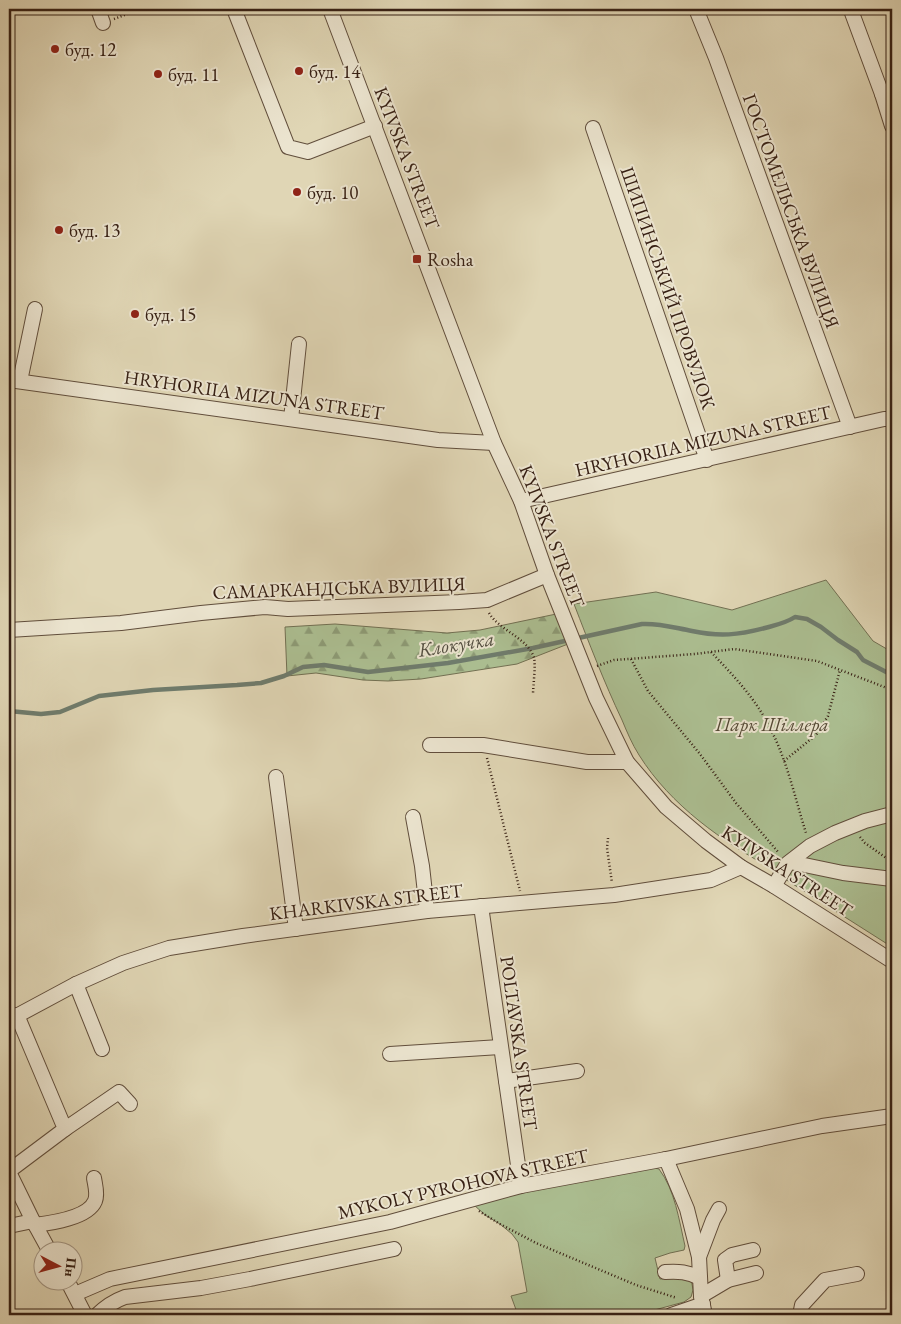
<svg xmlns="http://www.w3.org/2000/svg" width="901" height="1324" viewBox="0 0 901 1324" font-family="'EB Garamond',serif">
	<defs>
		<pattern id="forest-firs" width="22" height="20" patternUnits="userSpaceOnUse" patternTransform="scale(1.25)"><rect width="22" height="20" fill="#acbf92"/><path d="M5 1l3.5 6h-7zM16 11l3.5 6h-7z" fill="#8d9b76"/></pattern>
	</defs>
	<rect width="100%" height="100%" fill="#e0d6b5"/>
	<filter id="stains"><feTurbulence type="fractalNoise" baseFrequency=".004" numOctaves="4"/><feColorMatrix values="0 0 0 0 .2 0 0 0 0 .09 0 0 0 0 .02 0 0 0 .5 -.17"/></filter>
	<radialGradient id="worn" r=".72"><stop offset=".6" stop-color="#630" stop-opacity="0"/><stop offset="1" stop-color="#630" stop-opacity=".3"/></radialGradient>
	<!-- forest -->
	<polygon fill="url(#forest-firs)" stroke="#727053" points="561,613 568,644 517,664 421,679 388,681 363,680 316,673 287,676 285,627 335,624 447,633 480,630"/>
	<!-- green -->
	<g fill="#acbf92" stroke="#727053">
		<path d="M826,580L873,641L892,652V809L786,856L774,870C722,841 671,806 639,755C632,744 627,732 622,720C604,682 589,643 574,604L656,592L732,610Z"/>
		<polygon points="892,817 892,947 785,879 792,867 813,848"/>
		<path d="M646,1166L659,1169C675,1190 679,1220 685,1246L684,1250L670,1253L655,1258L660,1279L680,1277L691,1278L693,1290L691,1297L684,1302L636,1315H518L511,1296L527,1292L518,1242L512,1234L500,1224L485,1215L473,1204L529,1188Z"/>
	</g>
	<g fill="none" stroke-linecap="round" stroke-linejoin="round">
		<!-- stream -->
		<path stroke="#6f7c6d" stroke-width="4.5" d="M9,711L41,714L60,712L99,696L153,690L237,685L261,683L284,676L303,667L324,665L368,672L448,663L533,648L642,624C660,623 675,628 692,631C720,637 738,635 765,628C776,625 786,623 795,617L807,619L821,627L838,640L857,652L863,660L892,675"/>
		<defs>
			<g id="minor">
				<polyline points="98,9 103,23"/>
				<polyline points="234,9 288,147 308,152 375,126"/>
				<polyline points="330,9 494,443 521,501 547,575 596,698 627,762 666,807 706,841 741,867 774,886 892,961"/>
				<polyline points="696,9 716,58 850,427"/>
				<polyline points="852,13 882,94"/>
				<polyline points="892,91 882,94 892,126"/>
				<polyline points="593,128 707,460"/>
				<polyline points="9,380 438,440 494,443"/>
				<polyline points="20,381 35,309"/>
				<polyline points="291,419 299,344"/>
				<polyline points="521,501 884,419 892,419"/>
				<polyline points="9,630 121,623 201,613 265,607 288,609 459,602 487,600 547,575"/>
				<polyline points="430,745 483,745 587,762 627,762"/>
				<polyline points="276,777 296,929"/>
				<polyline points="413,817 422,866 427,911"/>
				<polyline points="790,862 843,873 892,879"/>
				<polyline points="774,886 788,863 810,846 835,833 865,821 892,814"/>
				<polyline points="481,906 521,1186"/>
				<polyline points="76,984 102,1049"/>
				<polyline points="9,1020 76,984 123,963 169,948 243,936 427,911 614,895 711,880 741,867"/>
				<polyline points="390,1054 500,1047"/>
				<polyline points="506,1081 577,1071"/>
				<polyline points="65,1129 119,1092 130,1104"/>
				<polyline points="666,1159 687,1209 699,1257 701,1296 705,1315"/>
				<polyline points="9,1171 65,1129 17,1015"/>
				<polyline points="9,1172 33,1221 50,1252"/>
				<path d="M35,1225C51,1223 88,1218 95,1201C98,1194 95,1185 94,1178"/>
				<polyline points="9,1226 33,1221"/>
				<polyline points="699,1257 713,1220 719,1209"/>
				<path d="M665,1272C679,1271 688,1272 700,1278"/>
				<polyline points="728,1280 725,1260 732,1255 753,1250"/>
				<polyline points="68,1282 85,1315"/>
				<polyline points="75,1294 110,1279 390,1222 521,1186 666,1159 822,1126 892,1116"/>
				<polyline points="701,1296 728,1280 756,1273"/>
				<path d="M97,1315C105,1307 114,1301 125,1297L201,1288L250,1279L394,1249"/>
				<polyline points="671,1315 703,1304"/>
				<polyline points="800,1315 802,1305 825,1280 857,1274"/>
			</g>
		</defs>
		<!-- minor casing -->
		<use href="#minor" stroke="#614e3c" stroke-width="16"/>
		<!-- path -->
		<g stroke="#372014" stroke-width="2.5" stroke-dasharray="1 2.5" stroke-linecap="butt">
			<polyline points="114,19 140,9"/>
			<path d="M489,613C500,631 528,638 534,658C536,665 533,686 533,695"/>
			<path d="M711,652C733,675 756,699 770,728C787,760 795,798 806,833"/>
			<polyline points="631,659 648,691 700,754 736,803 779,853"/>
			<polyline points="597,666 614,660 695,654 734,649 817,661 892,690"/>
			<polyline points="487,758 520,891"/>
			<polyline points="784,761 816,735 828,716 840,670"/>
			<polyline points="860,837 865,843 892,862"/>
			<polyline points="608,838 607,848 612,883"/>
			<polyline points="479,1211 500,1224 536,1243 636,1285 677,1298"/>
		</g>
		<!-- minor -->
		<use href="#minor" stroke="#ebe4cf" stroke-width="14"/>
	</g>
	<!-- markers -->
	<g fill="#8f2418" stroke="#ebe4cf" stroke-width="2">
		<circle cx="55" cy="49" r="5"/>
		<circle cx="299" cy="71" r="5"/>
		<circle cx="158" cy="74" r="5"/>
		<circle cx="297" cy="192" r="5"/>
		<circle cx="59" cy="230" r="5"/>
		<rect x="412" y="254" width="10" height="10" rx="2.5"/>
		<circle cx="135" cy="314" r="5"/>
	</g>
	<g text-anchor="middle" dominant-baseline="central" stroke-width="4" stroke-linejoin="round" paint-order="stroke">
		<!-- poi labels -->
		<g font-size="19" fill="#372014" stroke="#ebe4cf" text-anchor="start">
			<text x="65" y="49">буд. 12</text>
			<text x="309" y="71">буд. 14</text>
			<text x="168" y="74">буд. 11</text>
			<text x="307" y="192">буд. 10</text>
			<text x="69" y="230">буд. 13</text>
			<text x="427" y="259">Rosha</text>
			<text x="145" y="314">буд. 15</text>
		</g>
		<!-- street labels -->
		<g font-size="19" fill="#372014" stroke="#ebe4cf">
			<text transform="translate(407 158) rotate(69)">KYIVSKA STREET</text>
			<text transform="translate(791 211) rotate(70)">ГОСТОМЕЛЬСЬКА ВУЛИЦЯ</text>
			<text transform="translate(668 288) rotate(71)">ШИПИНСЬКИЙ ПРОВУЛОК</text>
			<text transform="translate(254 395) rotate(8)">HRYHORIIA MIZUNA STREET</text>
			<text transform="translate(703 441) rotate(-13)">HRYHORIIA MIZUNA STREET</text>
			<text transform="translate(552 536) rotate(69)">KYIVSKA STREET</text>
			<text transform="translate(339 588) rotate(-2)">САМАРКАНДСЬКА ВУЛИЦЯ</text>
			<text transform="translate(787 871) rotate(33)">KYIVSKA STREET</text>
			<text transform="translate(366 902) rotate(-7)">KHARKIVSKA STREET</text>
			<text transform="translate(519 1043) rotate(82)">POLTAVSKA STREET</text>
			<text transform="translate(463 1184) rotate(-13)">MYKOLY PYROHOVA STREET</text>
		</g>
		<!-- park labels -->
		<g font-size="19" font-style="italic" fill="#544834" stroke="#ebe4cf">
			<text x="772" y="724">Парк Шіллера</text>
		</g>
		<!-- water labels -->
		<g font-size="20" font-style="italic" fill="#534e40" stroke="#ebe4cf">
			<text transform="translate(456 644) rotate(-9)">Клокучка</text>
		</g>
	</g>
	<!-- margin -->
	<rect width="901" height="1324" fill="none" stroke="#e0d6b5" stroke-width="30"/>
	<rect x="10" y="10" width="881" height="1304" fill="none" stroke="#372014" stroke-width="2.5"/>
	<rect x="15" y="15" width="871" height="1294" fill="none" stroke="#372014"/>
	<!-- north arrow -->
	<g transform="translate(58 1266) rotate(96)"><circle r="24" fill="#ebe4cf" stroke="#a39684"/>
	<path d="M0-4L9 19L0 12L-9 19Z" fill="#8f2418"/>
	<text y="-8" font-size="14" font-weight="bold" text-anchor="middle" fill="#372014">Пн</text>
	</g>
	<rect width="100%" height="100%" filter="url(#stains)"/>
	<rect width="100%" height="100%" fill="url(#worn)"/>
</svg>
